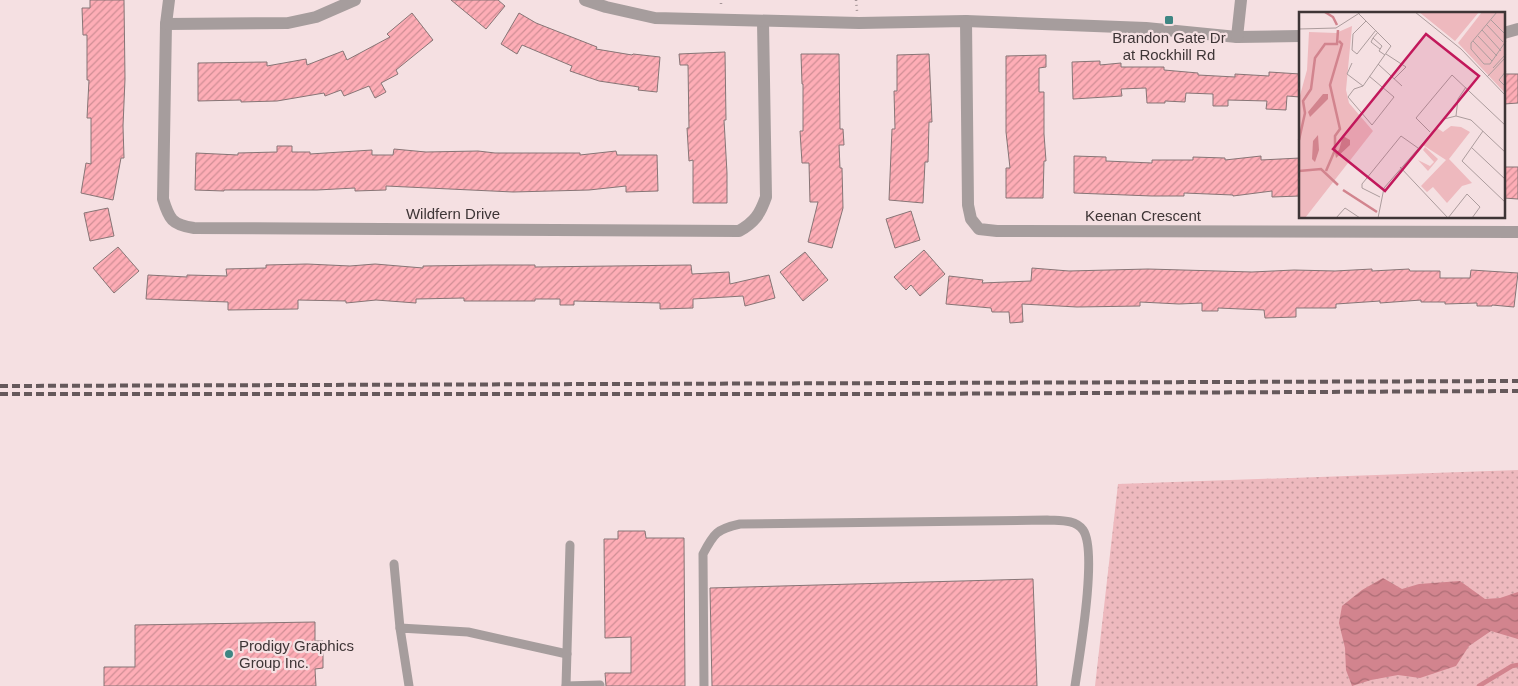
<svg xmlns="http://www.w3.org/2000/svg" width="1518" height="686" viewBox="0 0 1518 686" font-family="Helvetica,sans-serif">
	<defs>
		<pattern id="grass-dots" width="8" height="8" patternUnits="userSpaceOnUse" patternTransform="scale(1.25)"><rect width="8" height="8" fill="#eeb9be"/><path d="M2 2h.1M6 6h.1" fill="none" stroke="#c2979b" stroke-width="1.8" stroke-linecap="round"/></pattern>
		<pattern id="water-waves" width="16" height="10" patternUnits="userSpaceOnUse" patternTransform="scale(1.25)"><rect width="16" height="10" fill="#d2848e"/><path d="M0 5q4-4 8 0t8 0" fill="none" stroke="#ac6d75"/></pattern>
		<pattern id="building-hatch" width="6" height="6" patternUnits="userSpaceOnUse" patternTransform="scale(1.25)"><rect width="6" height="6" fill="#feadb6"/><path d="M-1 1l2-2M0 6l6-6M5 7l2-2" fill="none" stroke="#cf8e95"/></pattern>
	</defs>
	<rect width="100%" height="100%" fill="#f5e0e2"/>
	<!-- grass -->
	<polygon fill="url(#grass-dots)" points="1518,470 1518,686 1095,686 1118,484"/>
	<!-- water -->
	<polygon fill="url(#water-waves)" points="1383,578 1402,589 1419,584 1460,581 1485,599 1500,598 1518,592 1518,639 1491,631 1469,646 1456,666 1420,678 1398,675 1371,680 1352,686 1346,670 1345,648 1339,623 1342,606 1362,590"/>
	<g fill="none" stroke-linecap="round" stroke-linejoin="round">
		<!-- stream -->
		<polyline stroke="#d2848e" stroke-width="4.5" points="1479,686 1512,666 1518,665"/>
	</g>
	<!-- building -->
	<g fill="url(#building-hatch)" stroke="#877576">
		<polygon points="90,0 124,0 125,79 123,126 124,158 121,158 113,200 81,193 86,163 91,164 91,118 87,118 89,80 87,80 87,35 83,35 82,8 90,8"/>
		<polygon points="451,0 498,0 505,6 486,29"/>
		<polygon points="412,13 433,40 396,70 398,74 381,83 386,92 375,98 369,86 344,96 341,90 325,96 324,93 277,101 241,102 241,100 198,101 198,63 267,62 267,66 306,59 307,65 343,51 347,60 390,37 387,34"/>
		<polygon points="519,13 536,23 597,47 596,49 632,55 633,54 660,57 657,92 638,90 639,87 599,81 570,71 572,66 522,45 517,54 501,44"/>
		<polygon points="725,52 726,120 724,120 727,173 727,203 693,203 693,160 689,161 687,128 689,128 688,65 680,65 679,54"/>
		<polygon points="801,54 839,54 840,129 843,129 844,145 839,145 840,168 842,168 843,208 832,248 808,242 818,202 810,202 809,163 802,163 800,131 803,131 803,84 802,84"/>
		<polygon points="929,54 932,122 929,122 928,162 925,162 923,203 889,200 892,129 895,129 894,91 897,91 897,55"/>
		<polygon points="1046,55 1046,67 1039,68 1039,92 1044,92 1044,134 1046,161 1044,161 1043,198 1006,198 1006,168 1010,168 1006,132 1006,56"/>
		<polygon points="1100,61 1100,65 1121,63 1121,67 1164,67 1164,70 1198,73 1198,75 1235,77 1235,74 1269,76 1269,72 1300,74 1300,97 1287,96 1286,110 1266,109 1267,101 1228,100 1228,106 1213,106 1213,94 1186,93 1185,102 1165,101 1165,103 1147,103 1146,88 1121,89 1122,96 1073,99 1072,62"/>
		<polygon points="1504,74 1518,74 1518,103 1504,104"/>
		<polygon points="277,146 292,146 292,152 310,152 310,154 372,150 372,155 393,155 394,149 426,152 478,151 495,153 580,153 580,155 616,151 617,155 657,155 658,191 626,192 626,186 589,190 513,192 386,186 386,190 355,191 355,188 317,190 224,190 224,191 195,190 196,153 238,155 238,153 277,152"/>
		<polygon points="1074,156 1106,157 1106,161 1152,163 1152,160 1193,160 1193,157 1225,158 1225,160 1261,156 1261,160 1300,158 1300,196 1272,197 1272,191 1233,196 1233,195 1184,193 1184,196 1152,196 1074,193"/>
		<polygon points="1504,167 1518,167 1518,199 1504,198"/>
		<polygon points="108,208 114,236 90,241 84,213"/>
		<polygon points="911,211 920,240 895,248 886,219"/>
		<polygon points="118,247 139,271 114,293 93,268"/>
		<polygon points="924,250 945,274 920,296 911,285 906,290 894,277"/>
		<polygon points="805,252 828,280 803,301 780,272"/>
		<polygon points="307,264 350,266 375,264 423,268 423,266 490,265 535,265 535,267 691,265 692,274 729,272 730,284 769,275 775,298 745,306 743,296 693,299 693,308 660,309 660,303 574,301 574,305 560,305 560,299 535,299 535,301 464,301 464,298 416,299 416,303 376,300 346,303 346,301 298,300 298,309 228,310 228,302 146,299 148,275 187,277 187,275 227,276 226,269 266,268 266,265"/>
		<polygon points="1032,268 1069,271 1148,269 1252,272 1294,270 1335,271 1372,269 1372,271 1409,269 1410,271 1440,271 1440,278 1470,278 1471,270 1518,273 1514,307 1492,305 1492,306 1477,306 1477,303 1445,304 1445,302 1421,302 1421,300 1380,303 1380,301 1336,304 1336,308 1296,308 1296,317 1265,318 1264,310 1218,308 1218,311 1202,311 1202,303 1179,304 1140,302 1140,306 1077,307 1022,304 1023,322 1010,323 1009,312 992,312 991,308 946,304 949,276 983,280 982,283 1031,281"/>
		<polygon points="618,531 645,531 646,538 684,538 685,686 606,686 605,673 631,673 631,637 605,638 604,539 618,539"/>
		<polygon points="1033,579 1037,686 712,686 710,588"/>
		<polygon points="315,622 315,641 323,641 323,668 315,669 316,686 104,686 104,667 135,667 135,625"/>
	</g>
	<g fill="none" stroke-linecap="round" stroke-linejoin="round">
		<!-- path -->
		<g stroke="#a69698" stroke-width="2.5" stroke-dasharray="1 4" stroke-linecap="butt">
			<polyline points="856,0 857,11"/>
			<polyline points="721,4 721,0"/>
		</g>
		<!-- service -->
		<g stroke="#a69d9d" stroke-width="9">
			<polyline points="394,564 400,628"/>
			<polyline points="409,686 400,628 468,632 567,654"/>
			<polyline points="566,686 570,545"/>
			<polyline points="566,686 600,685"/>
			<path d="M704,686L703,554C714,533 717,529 740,524L1047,520C1059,521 1075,519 1083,530C1098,551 1079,658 1075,686"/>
		</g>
		<!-- minor -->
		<g stroke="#a69d9d" stroke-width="12">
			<path d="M169,0L166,24L163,199C169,219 172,225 194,228L739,231C755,222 760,214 766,197L763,22"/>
			<polyline points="585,0 606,7 655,18 859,23 966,21 1146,28 1237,37 1300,36"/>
			<polyline points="966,21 968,205 971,219 979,229 997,231 1518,232"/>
			<polyline points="166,24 288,23 316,17 355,0"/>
			<polyline points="1504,33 1518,29"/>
			<polyline points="1237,37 1241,0"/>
		</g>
		<!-- rail -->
		<g stroke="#65595b" stroke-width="4" stroke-dasharray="8 4" stroke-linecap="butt">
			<polyline points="0,386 1518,381"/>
			<polyline points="0,394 884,394 1518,391"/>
		</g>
	</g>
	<!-- markers -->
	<g fill="#3e8683" stroke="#f5e0e2" stroke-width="2">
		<rect x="1164" y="15" width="10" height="10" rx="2.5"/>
		<circle cx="229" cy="654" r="5"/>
	</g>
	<g text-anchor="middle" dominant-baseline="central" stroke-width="4.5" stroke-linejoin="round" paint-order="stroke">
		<!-- poi labels -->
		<g font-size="15" fill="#3e3536" stroke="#f5e0e2">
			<text x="1169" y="37">Brandon Gate Dr<tspan x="1169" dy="17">at Rockhill Rd</tspan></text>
			<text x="239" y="645" text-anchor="start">Prodigy Graphics<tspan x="239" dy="17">Group Inc.</tspan></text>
		</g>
		<!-- street labels -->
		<g font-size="15" fill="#3e3536" stroke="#f5e0e2">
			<text x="453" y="213">Wildfern Drive</text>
			<text x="1143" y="215">Keenan Crescent</text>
		</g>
	</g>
	<!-- overview -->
	<g transform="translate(1299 12)">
		<rect width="206" height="206" fill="#f5e0e2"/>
		<path d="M120,0H180L156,29ZM183,0H206V81L159,31ZM53,14L47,78L50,91L74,119L6,206H0V87L8,58L10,20L37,21ZM152,114L162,115L171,120L150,147L173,171L163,174L148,191L134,175L128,180L122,174L147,148L124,133L138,116L144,120ZM126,135L139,147L129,159L119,148L131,154L135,150L124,138Z" fill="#eeb9be"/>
		<path d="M155,118L162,125L149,139L142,132ZM154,156L165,168L150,182L137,168Z" fill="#eeb9be"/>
		<path d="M24,82H29V87L11,105L9,100ZM19,123L20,138L16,150L13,147L14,129ZM44,124L51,128V133L37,146L36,141L40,138Z" fill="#d2848e"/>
		<path fill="none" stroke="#d2848e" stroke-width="2.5" d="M26,0L34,5L38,13M0,128L6,101L4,89L12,77L16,46L26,32H38L39,18M0,159L22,157L39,173M27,159L36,138V124L41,117L31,73L43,32L40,29M44,178L78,200"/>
		<path fill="none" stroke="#ac9c9d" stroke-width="1" d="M58,0L92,34L64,74M116,0L162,37L207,84M198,0L172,31V37L185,52H191L207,29M192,8L207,23M67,9L54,22L53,38L58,42L77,18M188,13L204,30M0,17L37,16L62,0M183,18L202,39M79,20L74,26L83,34L80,39L86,43M179,24L198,44M74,26L72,30L81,37M174,29L193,49M87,42L107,55L95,67M53,51L48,62L64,74M79,52L103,74M194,56L207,42M207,59L200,68L207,75M188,65L207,45M64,74L55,77L49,85L73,113L95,85L70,64M157,104L159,87L167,75M184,119L163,149L207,191M131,120L117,106L153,63L207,114M172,135L207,168M101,155L149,206M81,185L63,176V172L102,124L119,136M37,206L46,196L61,206M79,206L85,176L145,107L157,104L172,108L207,141M149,206L168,182L181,195L173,206"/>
		<path fill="#c2185b" fill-opacity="0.15" stroke="#c2185b" stroke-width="2.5" d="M127,22L180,64L86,179L34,137Z"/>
		<rect width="206" height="206" fill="none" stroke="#3e3536" stroke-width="2.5"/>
	</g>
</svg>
